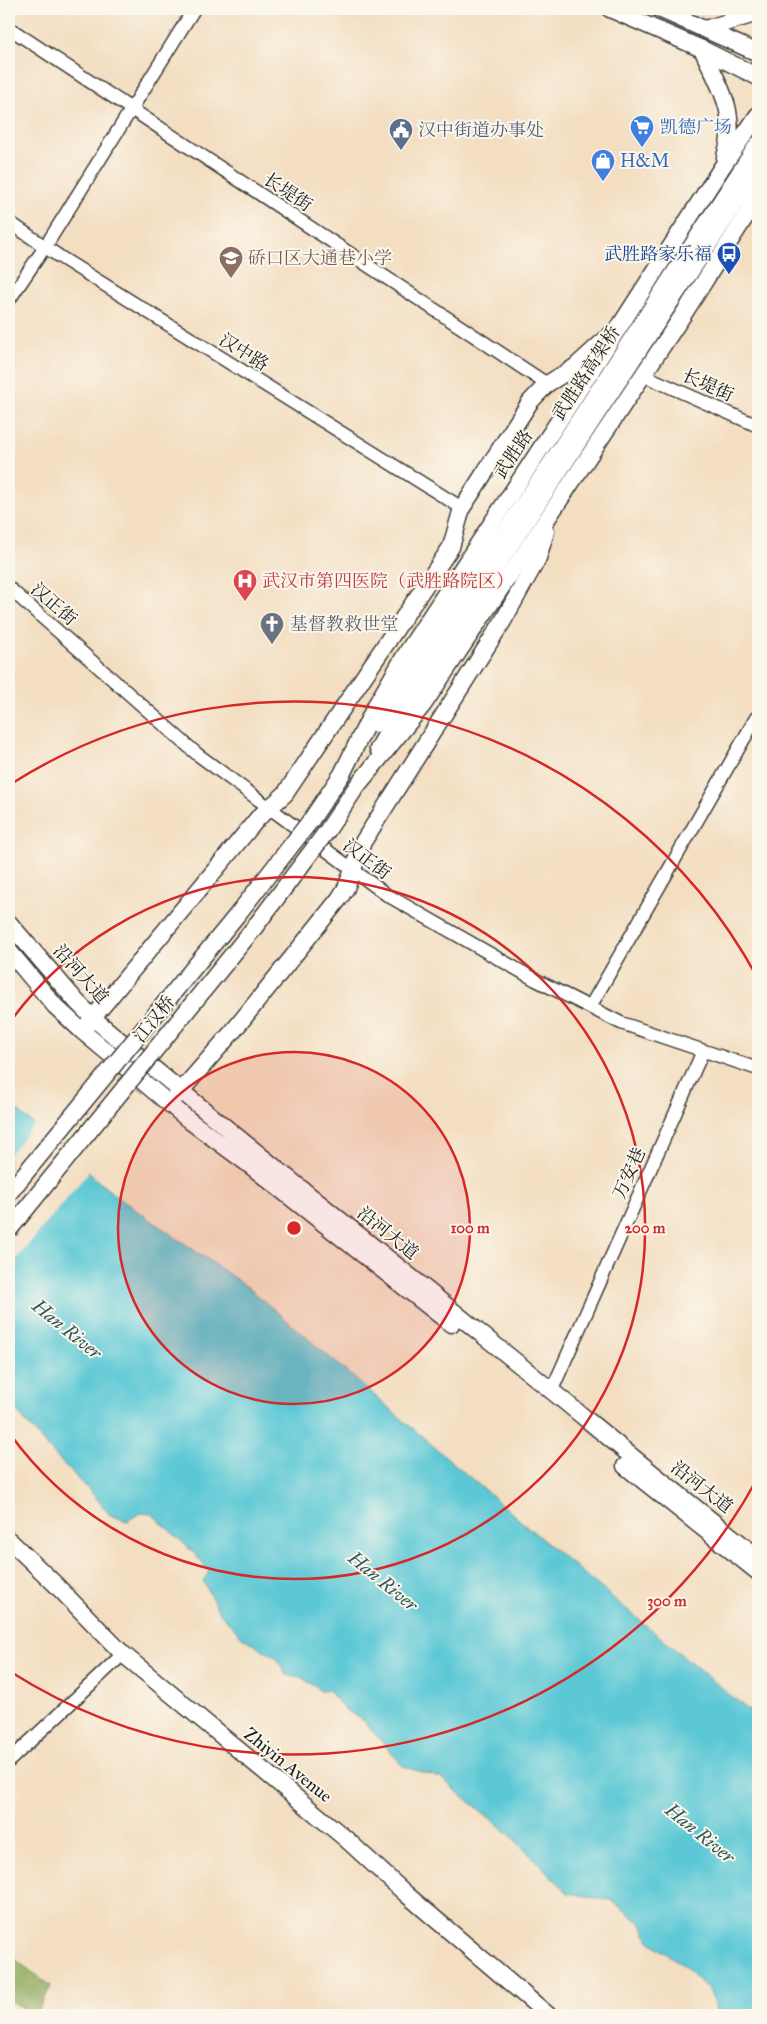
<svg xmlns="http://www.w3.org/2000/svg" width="767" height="2024" viewBox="0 0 767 2024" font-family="'IM FELL Great Primer','Noto Serif SC',serif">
	<rect width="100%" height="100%" fill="#fbf7ec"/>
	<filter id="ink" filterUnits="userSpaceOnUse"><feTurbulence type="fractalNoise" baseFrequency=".02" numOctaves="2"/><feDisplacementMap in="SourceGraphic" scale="10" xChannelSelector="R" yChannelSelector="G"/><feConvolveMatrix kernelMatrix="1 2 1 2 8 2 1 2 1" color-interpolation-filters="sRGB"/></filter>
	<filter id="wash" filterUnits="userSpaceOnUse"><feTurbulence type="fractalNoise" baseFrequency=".0096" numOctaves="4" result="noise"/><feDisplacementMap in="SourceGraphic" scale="20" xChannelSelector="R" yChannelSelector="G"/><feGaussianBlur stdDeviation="1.12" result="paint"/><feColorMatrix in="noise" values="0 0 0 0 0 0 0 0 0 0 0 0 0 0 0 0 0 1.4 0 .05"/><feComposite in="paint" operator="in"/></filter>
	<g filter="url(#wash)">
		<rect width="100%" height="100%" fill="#f3dec1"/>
		<!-- forest -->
		<polygon fill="#90ac5e" stroke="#56643d" points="9,1955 51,1986 36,2015 9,2000"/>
		<!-- water -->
		<polygon fill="#5cc8d5" stroke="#3c7278" points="9,1103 113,1194 250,1289 543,1540 758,1718 758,2015 721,2015 716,2011 710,1991 684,1966 649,1941 642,1924 611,1900 568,1893 508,1833 441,1778 403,1766 363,1720 343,1708 329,1690 321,1691 301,1677 286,1675 277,1658 243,1638 219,1612 203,1581 209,1572 195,1554 152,1514 140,1513 127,1521 110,1515 93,1494 48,1448 9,1402"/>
		<!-- pier -->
		<polygon fill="#f3dec1" points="35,1123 90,1170 9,1268 9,1155"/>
	</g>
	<g filter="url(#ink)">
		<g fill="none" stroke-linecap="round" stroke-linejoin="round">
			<defs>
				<g id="minor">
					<polyline points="9,28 547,384"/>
					<polyline points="9,222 60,257 462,508"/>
					<polyline points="9,300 45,247 194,9"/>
					<polyline points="643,375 758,426"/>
					<polyline points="9,588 197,754 387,895 536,980 621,1023 758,1069"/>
					<polyline points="590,1007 756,718 758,719"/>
					<polyline points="551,1392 703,1051"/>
					<polyline points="9,1761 123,1654"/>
				</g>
				<g id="major">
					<polyline points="610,9 702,49 758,77"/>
					<polyline points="659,9 758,53"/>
					<polyline points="705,29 758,13"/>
					<path d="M702,49C720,88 739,113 725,157"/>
					<polyline points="376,724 555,457 758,144"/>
					<polyline points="378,749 390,728 758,169"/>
					<polyline points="311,820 342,774 376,705 404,657 560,419 722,167 758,115"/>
					<polyline points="327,831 357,786 423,705 683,315 758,197"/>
					<path d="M9,923L77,1002L93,1018C220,1125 351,1228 480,1333C573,1407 663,1484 758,1557"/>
					<polyline points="9,951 55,1006 82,1031 190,1121 247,1163 451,1324"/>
					<polyline points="87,1025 258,818 285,794 451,547 462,508 530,402 547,384 575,367 619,327"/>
					<polyline points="174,1099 234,1030 339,899 346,888 363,842 503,621 538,558 546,531"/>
					<polyline points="625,1466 758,1572"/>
					<polyline points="9,1540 54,1583 123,1654 346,1839 406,1894 548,2015"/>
				</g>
			</defs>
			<!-- minor casing -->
			<use href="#minor" stroke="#3c3935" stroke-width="15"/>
			<!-- major casing -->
			<use href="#major" stroke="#3c3935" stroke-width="19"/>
			<!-- minor -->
			<use href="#minor" stroke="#fff" stroke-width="12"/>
			<!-- major -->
			<use href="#major" stroke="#fff" stroke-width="16"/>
			<defs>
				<g id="major-bridge">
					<polyline points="9,1193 237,915 311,820"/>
					<polyline points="9,1230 254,928 327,831"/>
				</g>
			</defs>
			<!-- major-bridge casing -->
			<use href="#major-bridge" stroke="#3c3935" stroke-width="19" stroke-linecap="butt"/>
			<!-- major-bridge -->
			<use href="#major-bridge" stroke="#fff" stroke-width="16"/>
		</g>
	</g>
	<!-- distance rings -->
	<circle cx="294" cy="1228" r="176" fill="#d62828" fill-opacity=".12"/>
	<g fill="none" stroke="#d62828" stroke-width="2.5">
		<circle cx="294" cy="1228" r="176"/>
		<path d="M10 1022A351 351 0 1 1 10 1434"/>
		<path d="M757 1479A527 527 0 0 1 11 1672M11 784A527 527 0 0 1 757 977"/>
	</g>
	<!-- icons -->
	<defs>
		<symbol id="supermarket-pin" viewBox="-11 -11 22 30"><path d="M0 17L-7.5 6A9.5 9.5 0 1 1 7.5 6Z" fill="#3f7fe0" stroke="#fbf7ec"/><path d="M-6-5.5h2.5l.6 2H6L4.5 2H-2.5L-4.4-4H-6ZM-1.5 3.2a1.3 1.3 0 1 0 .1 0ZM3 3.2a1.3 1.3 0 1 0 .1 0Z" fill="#fff"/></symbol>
		<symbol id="civic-pin" viewBox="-11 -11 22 30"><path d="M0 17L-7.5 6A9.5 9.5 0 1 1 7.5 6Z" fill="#5c6f8a" stroke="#fbf7ec"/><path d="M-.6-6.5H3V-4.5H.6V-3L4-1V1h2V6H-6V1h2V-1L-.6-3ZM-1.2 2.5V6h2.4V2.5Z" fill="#fff"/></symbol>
		<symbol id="shop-pin" viewBox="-11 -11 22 30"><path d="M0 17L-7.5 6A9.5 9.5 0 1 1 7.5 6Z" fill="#3f7fe0" stroke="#fbf7ec"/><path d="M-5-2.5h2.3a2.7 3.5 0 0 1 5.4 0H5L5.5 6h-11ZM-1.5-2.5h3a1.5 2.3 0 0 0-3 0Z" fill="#fff"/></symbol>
		<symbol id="bus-pin" viewBox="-11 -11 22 30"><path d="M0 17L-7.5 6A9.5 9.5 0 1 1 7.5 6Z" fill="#1a4fb4" stroke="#fbf7ec"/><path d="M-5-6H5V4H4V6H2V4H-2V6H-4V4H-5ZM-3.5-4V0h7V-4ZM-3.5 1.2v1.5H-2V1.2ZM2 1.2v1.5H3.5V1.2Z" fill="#fff"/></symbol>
		<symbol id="school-pin" viewBox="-11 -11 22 30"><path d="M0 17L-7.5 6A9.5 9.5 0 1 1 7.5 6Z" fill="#8d6e63" stroke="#fbf7ec"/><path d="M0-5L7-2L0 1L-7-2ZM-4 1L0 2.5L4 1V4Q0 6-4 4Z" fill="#fff"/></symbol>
		<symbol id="hospital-pin" viewBox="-11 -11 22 30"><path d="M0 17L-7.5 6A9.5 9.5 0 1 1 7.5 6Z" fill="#e0444e" stroke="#fbf7ec"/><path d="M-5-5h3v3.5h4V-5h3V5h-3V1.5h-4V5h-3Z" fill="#fff"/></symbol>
		<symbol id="church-pin" viewBox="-11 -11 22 30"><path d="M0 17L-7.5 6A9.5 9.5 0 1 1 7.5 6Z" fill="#6b7280" stroke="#fbf7ec"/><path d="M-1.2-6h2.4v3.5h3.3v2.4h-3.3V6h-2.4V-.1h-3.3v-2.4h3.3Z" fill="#fff"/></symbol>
	</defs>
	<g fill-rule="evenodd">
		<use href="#supermarket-pin" x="628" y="113" width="28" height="38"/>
		<use href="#civic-pin" x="387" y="116" width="28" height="38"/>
		<use href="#shop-pin" x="589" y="147" width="28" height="38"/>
		<use href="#bus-pin" x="715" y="240" width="28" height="38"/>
		<use href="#school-pin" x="217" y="244" width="28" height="38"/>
		<use href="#hospital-pin" x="231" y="567" width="28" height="38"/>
		<use href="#church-pin" x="258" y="610" width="28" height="38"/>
	</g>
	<g text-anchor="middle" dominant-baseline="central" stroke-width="4" stroke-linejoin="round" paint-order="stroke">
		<!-- shop labels -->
		<g font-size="18" fill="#366cbe" stroke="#fbf7ec" text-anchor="start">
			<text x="660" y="127">凯德广场</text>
			<text x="620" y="161">H&amp;M</text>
		</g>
		<!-- service labels -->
		<g font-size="18" fill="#4e5e75" stroke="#fbf7ec" text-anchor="start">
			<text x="418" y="130">汉中街道办事处</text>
		</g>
		<!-- street labels -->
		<g font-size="18" fill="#1c1c1c" stroke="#fbf7ec">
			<text transform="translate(288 192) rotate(34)">长堤街</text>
			<text transform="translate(244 352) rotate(32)">汉中路</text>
			<text transform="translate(586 373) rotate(-57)">武胜路高架桥</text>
			<text transform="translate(708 385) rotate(24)">长堤街</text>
			<text transform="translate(513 454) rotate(-56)">武胜路</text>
			<text transform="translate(54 604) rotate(41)">汉正街</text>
			<text transform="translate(367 859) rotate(37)">汉正街</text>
			<text transform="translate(81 974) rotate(48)">沿河大道</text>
			<text transform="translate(154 1019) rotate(-51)">江汉桥</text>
			<text transform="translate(629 1173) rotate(-66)">万安巷</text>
			<text transform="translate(388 1233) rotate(39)">沿河大道</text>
			<text transform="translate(702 1487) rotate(38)">沿河大道</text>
			<text transform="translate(288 1765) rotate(39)">Zhiyin Avenue</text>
		</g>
		<!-- transit labels -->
		<g font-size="18" fill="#164399" stroke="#fbf7ec" text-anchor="end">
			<text x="712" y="254">武胜路家乐福</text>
		</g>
		<!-- education labels -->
		<g font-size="18" fill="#785e54" stroke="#fbf7ec" text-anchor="start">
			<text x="248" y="258">硚口区大通巷小学</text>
		</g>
		<!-- health labels -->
		<g font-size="18" fill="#be3a42" stroke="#fbf7ec" text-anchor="start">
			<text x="262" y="581">武汉市第四医院（武胜路院区）</text>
		</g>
		<!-- worship labels -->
		<g font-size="18" fill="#5b616d" stroke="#fbf7ec" text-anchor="start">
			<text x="290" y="624">基督教救世堂</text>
		</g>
		<!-- water labels -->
		<g font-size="19" font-style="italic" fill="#32585d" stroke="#fbf7ec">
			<text transform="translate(67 1329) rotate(39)">Han River</text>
			<text transform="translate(383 1581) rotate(39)">Han River</text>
			<text transform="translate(700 1833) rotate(39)">Han River</text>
		</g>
	</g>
	<circle cx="294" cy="1228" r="8" fill="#d62828" stroke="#fbf7ec" stroke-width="2.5"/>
	<g font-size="15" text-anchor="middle" font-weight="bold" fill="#d62828" stroke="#fbf7ec" stroke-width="4" stroke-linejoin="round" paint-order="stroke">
		<text x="470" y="1233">100 m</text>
		<text x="645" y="1233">200 m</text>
		<text x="667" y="1606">300 m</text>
	</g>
	<!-- margin -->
	<rect width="767" height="2024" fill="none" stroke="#fbf7ec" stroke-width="30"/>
</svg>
